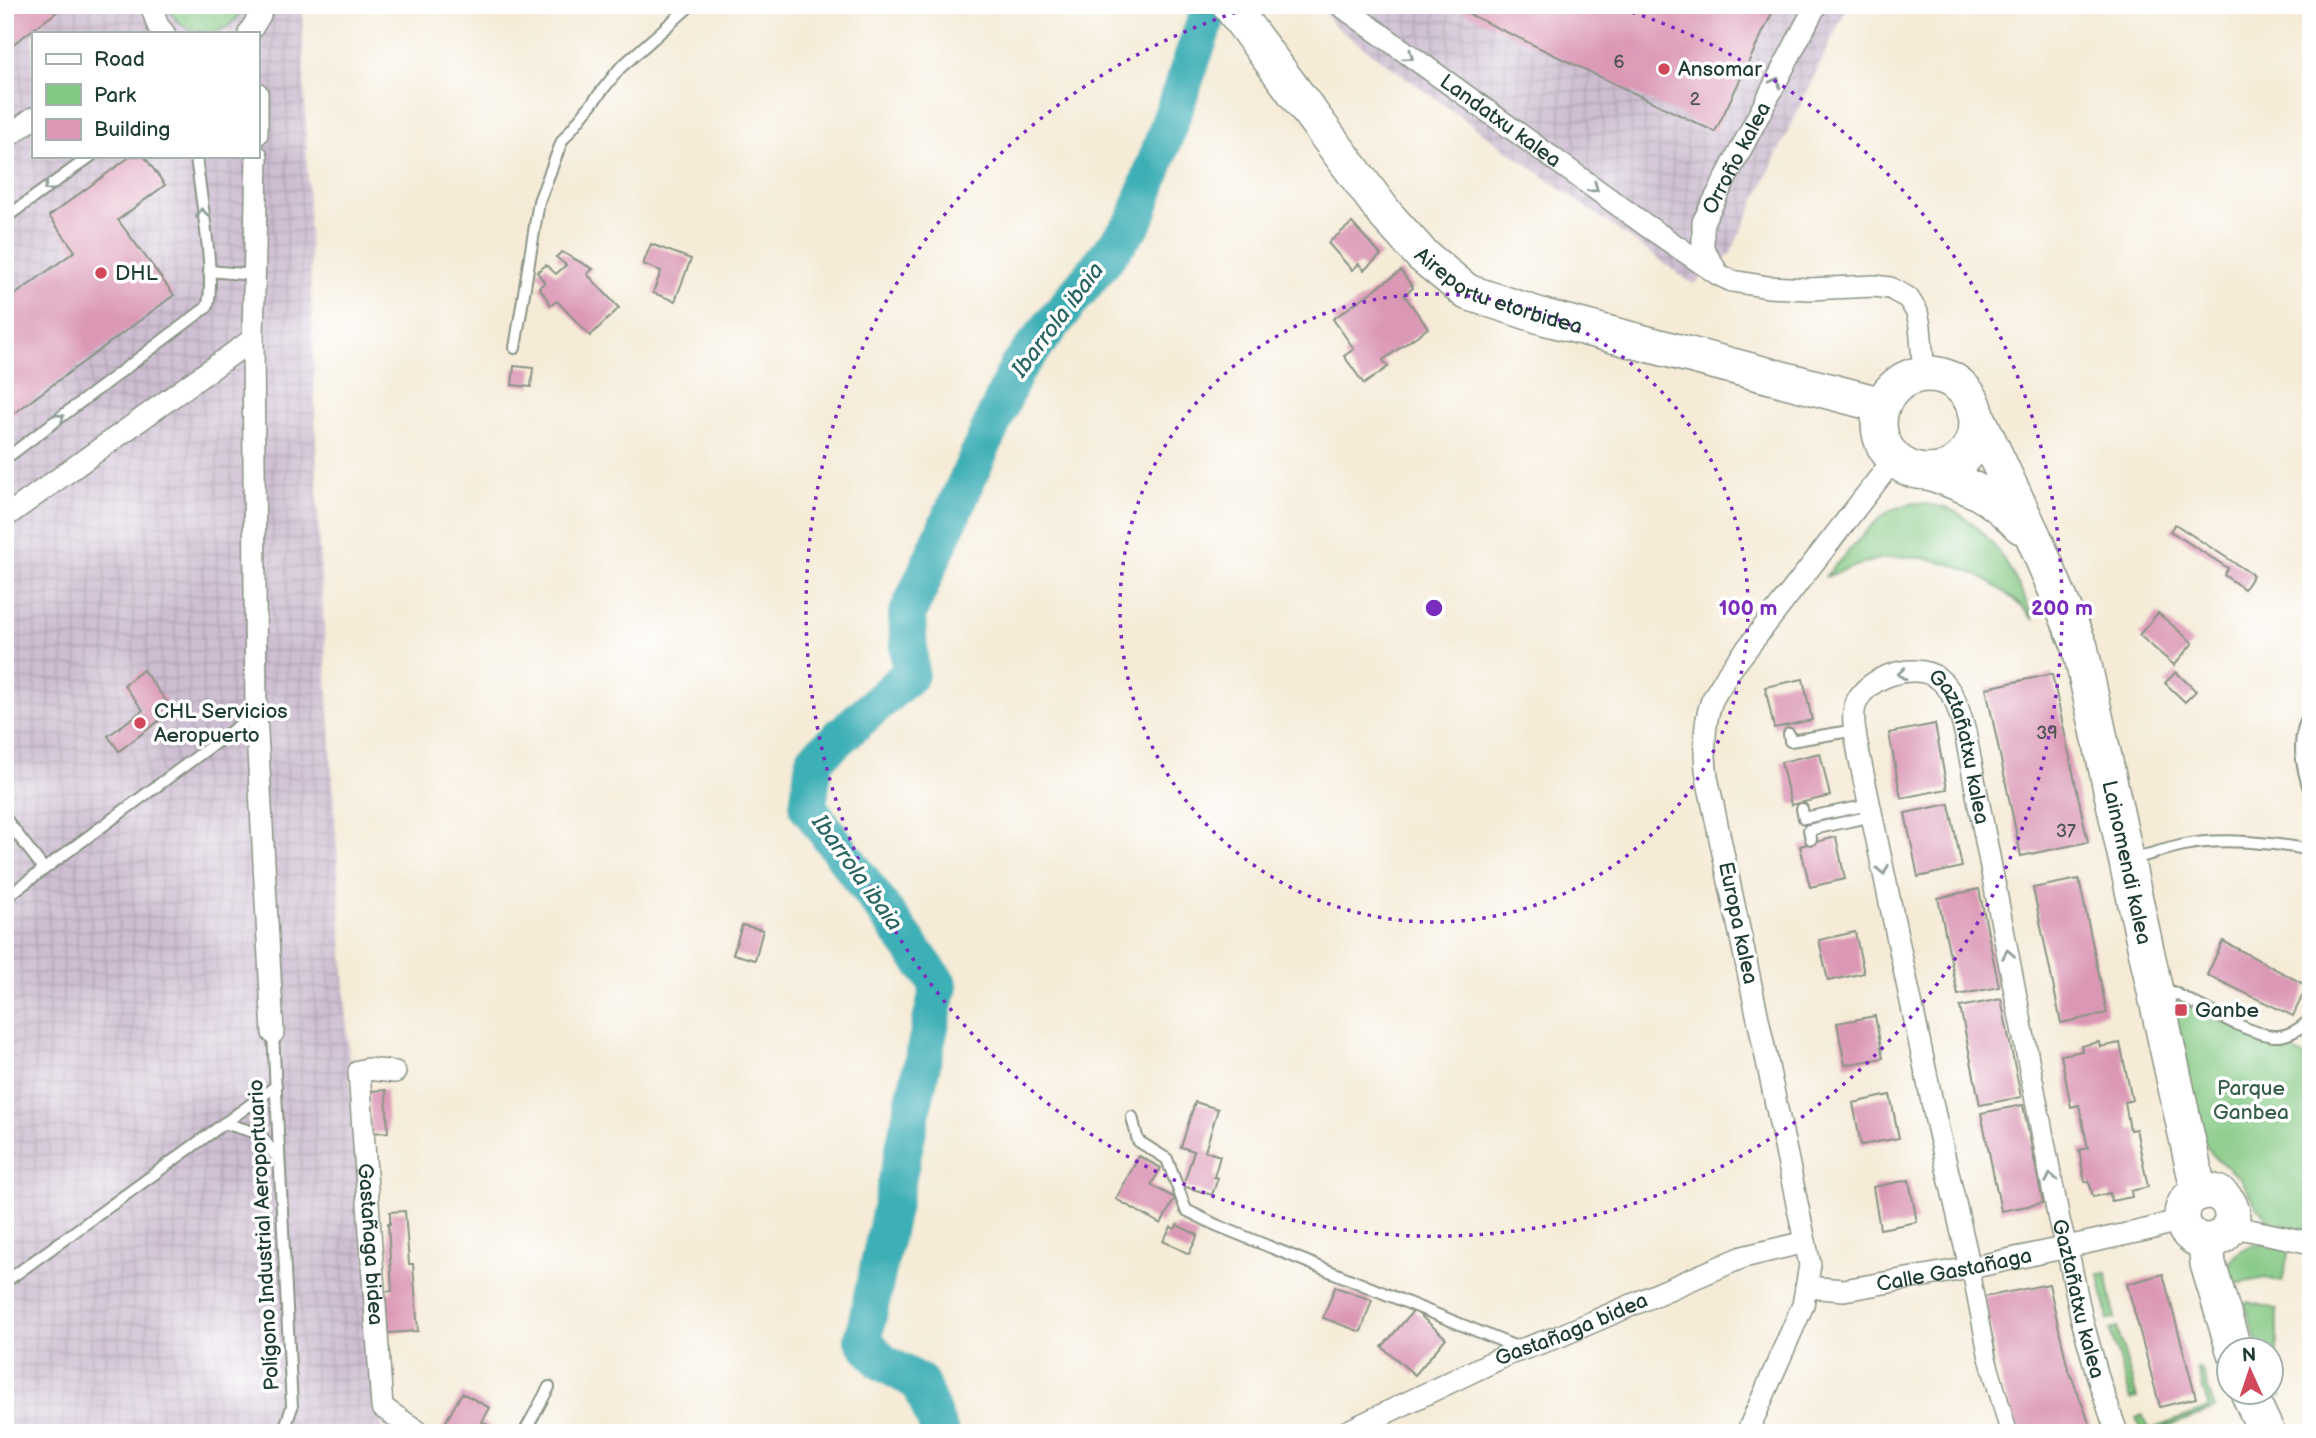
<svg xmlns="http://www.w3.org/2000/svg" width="2316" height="1438" viewBox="0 0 2316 1438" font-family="'Balsamiq Sans',sans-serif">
	<defs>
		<pattern id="industrial-grid" width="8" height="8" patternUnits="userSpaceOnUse" patternTransform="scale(1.75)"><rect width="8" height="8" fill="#cebed1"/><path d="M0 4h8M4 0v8" fill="none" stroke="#b0a4b4"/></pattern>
		<pattern id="grass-dots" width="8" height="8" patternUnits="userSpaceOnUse" patternTransform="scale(1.75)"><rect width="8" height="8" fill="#83c882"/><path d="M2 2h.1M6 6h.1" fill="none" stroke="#6ba46b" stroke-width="1.8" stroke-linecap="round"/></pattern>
	</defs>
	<rect width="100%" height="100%" fill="#fff"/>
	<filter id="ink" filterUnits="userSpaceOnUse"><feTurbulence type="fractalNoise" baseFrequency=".0143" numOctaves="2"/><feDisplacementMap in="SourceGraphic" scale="14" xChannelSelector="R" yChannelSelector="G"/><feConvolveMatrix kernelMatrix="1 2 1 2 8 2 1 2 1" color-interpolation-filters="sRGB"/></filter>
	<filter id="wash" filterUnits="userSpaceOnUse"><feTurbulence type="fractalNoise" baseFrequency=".00686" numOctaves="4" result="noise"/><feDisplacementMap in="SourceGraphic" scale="28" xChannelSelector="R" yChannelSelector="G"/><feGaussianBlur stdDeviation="1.57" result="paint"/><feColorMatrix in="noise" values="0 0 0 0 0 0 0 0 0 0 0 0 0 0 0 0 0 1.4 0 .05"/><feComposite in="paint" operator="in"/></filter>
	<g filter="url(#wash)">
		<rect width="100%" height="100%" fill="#f5ebd7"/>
		<!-- industrial -->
		<g fill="url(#industrial-grid)" fill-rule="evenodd">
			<path d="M5,5H302L319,541L351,1094L383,1433H5ZM33,33H257V156H33Z"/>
			<polygon points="1321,5 1848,5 1730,254 1693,284 1332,24"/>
		</g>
		<!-- grass -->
		<path fill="url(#grass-dots)" stroke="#51825b" stroke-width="2" d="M167,5H245C228,42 184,43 167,5Z"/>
		<!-- green -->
		<g fill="#83c882" stroke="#51825b" stroke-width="2">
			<path d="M1914,503C1925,504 1937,505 1946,508C1990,523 2018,580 2034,620C2000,580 1940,550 1887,558C1865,561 1845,570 1825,577L1871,526L1890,510Z"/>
			<polygon points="2167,998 2311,1059 2311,1232 2274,1224 2258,1209 2241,1180 2213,1155 2201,1138"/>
			<path d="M2260,1244L2289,1249L2282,1282L2266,1278L2225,1286C2225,1263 2236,1247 2260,1244Z"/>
			<polygon points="2106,1273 2115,1319 2108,1320 2099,1274"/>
			<polygon points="2248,1302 2277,1309 2277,1358 2282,1396 2277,1397 2271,1382 2270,1350 2259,1350 2245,1304"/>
			<polygon points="2117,1328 2137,1398 2131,1400 2110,1330"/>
			<polygon points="2201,1368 2215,1409 2150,1433 2142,1433 2136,1418 2142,1415 2149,1430 2209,1408 2197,1369"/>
		</g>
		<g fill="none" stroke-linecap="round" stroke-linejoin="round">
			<!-- river -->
			<polyline stroke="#3eafb6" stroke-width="38" points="940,1433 920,1383 882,1362 863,1339 939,985 808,807 814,760 910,674 907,615 1017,368 1135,221 1211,5"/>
		</g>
		<g id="blocks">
			<!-- building -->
			<g fill="#db98b5">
				<polygon points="5,5 54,5 58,11 5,50"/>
				<polygon points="1450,5 1776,5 1715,132"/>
				<polygon points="131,156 144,156 165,185 118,220 174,295 5,420 5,302 75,251 49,216"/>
				<polygon points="1352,223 1381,255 1364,270 1359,264 1352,270 1328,243"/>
				<polygon points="651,244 691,259 675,301 653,293 661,271 643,264"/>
				<polygon points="562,252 593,269 587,274 619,308 590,336 557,301 551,305 539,287 545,283 537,272 546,265 556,274 566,265 556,257"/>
				<polygon points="1401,271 1413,288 1404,295 1428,328 1383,360 1388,367 1364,384 1344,356 1354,349 1333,319"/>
				<polygon points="514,366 533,368 531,387 512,385"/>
				<polygon points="2175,524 2253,575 2244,589 2224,575 2228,568 2170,531"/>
				<polygon points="2158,613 2193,643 2174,665 2139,635"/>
				<polygon points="143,670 173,710 119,751 108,736 143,710 124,685"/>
				<polygon points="2176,672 2196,691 2185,702 2165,683"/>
				<polygon points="2052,674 2088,842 2021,856 1986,688"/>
				<polygon points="1803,679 1812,720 1774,728 1765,687"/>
				<polygon points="1935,724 1947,789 1901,798 1889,733"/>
				<polygon points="1820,753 1830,796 1791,805 1781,762"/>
				<polygon points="1949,804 1962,867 1918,877 1905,813"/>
				<polygon points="1836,837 1845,879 1810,887 1800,846"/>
				<polygon points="2079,879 2107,1013 2061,1023 2033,888"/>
				<polygon points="1979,889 1999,987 1958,995 1938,898"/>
				<polygon points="742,925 763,930 755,960 733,954"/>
				<polygon points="1855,932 1864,973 1828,981 1819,940"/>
				<polygon points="2223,941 2307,986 2293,1016 2207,975"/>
				<polygon points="2001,999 2021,1097 1980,1105 1960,1007"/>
				<polygon points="1875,1016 1883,1058 1845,1065 1837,1023"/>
				<polygon points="2099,1042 2100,1047 2120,1043 2132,1100 2125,1102 2130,1130 2136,1129 2148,1187 2131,1191 2132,1197 2111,1201 2110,1193 2093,1197 2089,1181 2085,1182 2079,1150 2088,1148 2079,1105 2071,1107 2061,1055 2082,1051 2081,1046"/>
				<polygon points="386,1090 388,1132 371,1133 369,1091"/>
				<polygon points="1890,1095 1899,1138 1861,1145 1853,1103"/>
				<polygon points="1195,1102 1218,1109 1205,1151 1220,1156 1214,1177 1218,1178 1212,1195 1183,1186 1194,1151 1181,1147"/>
				<polygon points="2023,1105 2043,1203 2001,1211 1981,1113"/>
				<polygon points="1139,1156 1161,1168 1151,1185 1175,1198 1161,1224 1116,1199"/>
				<polygon points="1909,1180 1917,1222 1880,1229 1873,1187"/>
				<polygon points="405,1211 409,1264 413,1264 418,1331 388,1333 385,1292 392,1291 388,1224 390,1224 390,1212"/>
				<polygon points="1177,1225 1198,1235 1189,1254 1163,1241 1171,1227 1175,1229"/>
				<polygon points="2163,1274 2196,1398 2160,1407 2127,1284"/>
				<polygon points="2049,1284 2067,1365 2093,1433 2018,1433 2002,1385 1984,1297"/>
				<polygon points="1335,1287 1372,1300 1361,1332 1323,1318"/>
				<polygon points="1414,1310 1446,1338 1415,1375 1382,1347"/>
				<polygon points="462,1393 490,1408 482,1422 494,1428 491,1433 446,1433 441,1430"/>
			</g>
		</g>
	</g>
	<g filter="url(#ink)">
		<use href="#blocks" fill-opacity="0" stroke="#8a9486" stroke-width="2"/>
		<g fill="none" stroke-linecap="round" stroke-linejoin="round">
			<defs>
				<g id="service">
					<polyline points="5,218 91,156"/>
					<polyline points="209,271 254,275"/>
					<polyline points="515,348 539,201 562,141 620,68 691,5"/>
					<path d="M5,459L207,307C217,283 199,187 196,156"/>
					<path d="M2311,712C2294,737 2302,769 2311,795"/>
					<polyline points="1789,734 1790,741 1856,730"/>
					<polyline points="1802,809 1804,818 1869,805"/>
					<polyline points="5,818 44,869"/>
					<polyline points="1811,839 1809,830 1872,816"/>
					<path d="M2130,860C2148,855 2166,849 2184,845C2220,837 2275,843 2311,850"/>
					<polyline points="5,898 256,713"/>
					<path d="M2162,987C2189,999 2251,1037 2277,1036C2288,1036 2298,1030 2306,1023"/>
					<polyline points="273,1033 292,1407 283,1433"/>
					<polyline points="1132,1117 1138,1141 1167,1159 1186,1210 1216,1225 1519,1348"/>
					<polyline points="224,1123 260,1134 279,1161"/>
					<polyline points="5,1282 276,1086"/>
					<polyline points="524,1433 549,1387"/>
				</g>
				<polyline id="pedestrian" points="1970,1268 1987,1356 2009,1433"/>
				<g id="minor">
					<polyline points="151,5 158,26 164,33"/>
					<path id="s1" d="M1340,5L1647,226L1719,275L1732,281L1768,287L1809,289L1874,286L1890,288L1908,298L1917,312L1920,326L1924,374"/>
					<polyline points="249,33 260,15 262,5"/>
					<polyline points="257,93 257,134"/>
					<polyline points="5,139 33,118"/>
					<polyline points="257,156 253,339 256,713 273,1033"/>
					<path id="s2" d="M1716,270L1703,249V222L1816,5"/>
					<polyline points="5,517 253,339"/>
					<path id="s3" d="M395,1072L368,1069L359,1071L382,1407L420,1433"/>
					<polyline points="2230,1226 2311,1243"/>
					<path id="s4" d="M1970,1268L1935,1116L1859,755C1857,742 1852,724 1854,711C1858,679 1914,659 1939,679C1956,693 1959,712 1965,732L2059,1220L2070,1262L2082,1320L2100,1384L2117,1433"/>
					<path id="s5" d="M1806,1287L1844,1290L1970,1268L2150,1229L2182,1219"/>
					<path id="s6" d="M1344,1433L1509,1354L1560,1336L1743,1257L1805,1242"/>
					<path d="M1747,1433L1803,1305L1810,1265L1707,777C1704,754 1703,726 1711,703C1715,693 1723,683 1728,673L1894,459"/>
				</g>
				<g id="primary">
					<path id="s7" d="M1230,5L1386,215L1422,255L1467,292L1544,317L1882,405"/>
					<circle cx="1928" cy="423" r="49"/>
					<path id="s8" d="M1975,412L2034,538L2080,647L2199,1193"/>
					<path d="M1929,472C1971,487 1989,493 2021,526"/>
					<circle cx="2207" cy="1216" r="25"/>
					<polyline points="2206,1242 2208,1264 2234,1350"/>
					<polyline points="2248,1392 2267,1433"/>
				</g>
			</defs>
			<!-- service casing -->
			<use href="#service" stroke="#8a9486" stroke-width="14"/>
			<!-- pedestrian casing -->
			<use href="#pedestrian" stroke="#8a9486" stroke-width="19"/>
			<!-- minor casing -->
			<use href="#minor" stroke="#8a9486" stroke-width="24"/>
			<!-- primary casing -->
			<use href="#primary" stroke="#8a9486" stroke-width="38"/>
			<!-- service -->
			<use href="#service" stroke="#fff" stroke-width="10"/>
			<!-- pedestrian -->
			<use href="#pedestrian" stroke="#fff" stroke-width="16"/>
			<!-- minor -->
			<use href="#minor" stroke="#fff" stroke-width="21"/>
			<!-- primary -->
			<use href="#primary" stroke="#fff" stroke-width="35"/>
		</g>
		<!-- one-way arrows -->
		<defs><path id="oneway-chevron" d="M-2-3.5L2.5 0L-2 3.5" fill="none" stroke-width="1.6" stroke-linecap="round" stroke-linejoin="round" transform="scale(1.75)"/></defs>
		<g stroke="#8f9e9a">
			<use href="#oneway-chevron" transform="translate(1409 56) rotate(36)"/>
			<use href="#oneway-chevron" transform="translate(1776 82) rotate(-62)"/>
			<use href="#oneway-chevron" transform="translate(48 187) rotate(144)"/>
			<use href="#oneway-chevron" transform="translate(1594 188) rotate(36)"/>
			<use href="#oneway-chevron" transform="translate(202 213) rotate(-97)"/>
			<use href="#oneway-chevron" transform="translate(60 418) rotate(-37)"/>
			<use href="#oneway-chevron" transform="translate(1902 674) rotate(174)"/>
			<use href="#oneway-chevron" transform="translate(1883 870) rotate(78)"/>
			<use href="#oneway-chevron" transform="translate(2008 954) rotate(-101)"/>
			<use href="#oneway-chevron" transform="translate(2051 1178) rotate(-101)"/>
		</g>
	</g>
	<!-- distance rings -->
	<g fill="none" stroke="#7b2cbf" stroke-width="3.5" stroke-dasharray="3.5 7">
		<circle cx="1434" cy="608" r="314"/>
		<path d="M1612 6A628 628 0 1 1 1256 6"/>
	</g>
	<!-- markers -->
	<g fill="#d1495b" stroke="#fff" stroke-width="2.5">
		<circle cx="1664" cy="69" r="7"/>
		<circle cx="101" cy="273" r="7"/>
		<circle cx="140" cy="723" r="7"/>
		<rect x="2174" y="1003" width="14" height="14" rx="3.5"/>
	</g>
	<g text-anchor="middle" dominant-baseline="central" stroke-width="7" stroke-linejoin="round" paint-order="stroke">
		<!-- number labels -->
		<g font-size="18" fill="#4e5454">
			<text x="1619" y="62">6</text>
			<text x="1695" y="99">2</text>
			<text x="2047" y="733">39</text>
			<text x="2066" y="831">37</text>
		</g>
		<!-- poi labels -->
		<g font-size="21" fill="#1f3d34" stroke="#fff" text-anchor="start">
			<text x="1678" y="69">Ansomar</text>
			<text x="115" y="273">DHL</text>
			<text x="154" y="711">CHL Servicios<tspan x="154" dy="24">Aeropuerto</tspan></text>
			<text x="2195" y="1010">Ganbe</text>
		</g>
		<!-- street labels -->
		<g font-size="21" fill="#1f3d34" stroke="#fff">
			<text stroke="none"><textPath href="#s1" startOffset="198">Landatxu kalea</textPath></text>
			<text stroke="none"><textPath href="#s2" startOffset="124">Orroño kalea</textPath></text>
			<text stroke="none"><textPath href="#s7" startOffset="402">Aireportu etorbidea</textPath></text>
			<text stroke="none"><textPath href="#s4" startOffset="746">Gaztañatxu kalea</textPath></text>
			<text stroke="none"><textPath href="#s8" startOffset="478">Lainomendi kalea</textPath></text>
			<text transform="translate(1738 923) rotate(78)">Europa kalea</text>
			<text transform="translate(264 1235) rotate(-93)">Polígono Industrial Aeroportuario</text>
			<text stroke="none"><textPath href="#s3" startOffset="210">Gastañaga bidea</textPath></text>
			<text stroke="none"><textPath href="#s5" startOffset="150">Calle Gastañaga</textPath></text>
			<text stroke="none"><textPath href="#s4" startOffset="1312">Gaztañatxu kalea</textPath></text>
			<text stroke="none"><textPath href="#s6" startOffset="250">Gastañaga bidea</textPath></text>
		</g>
		<!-- park labels -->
		<g font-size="21" fill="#386048" stroke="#fff">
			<text x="2251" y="1088">Parque<tspan x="2251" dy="24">Ganbea</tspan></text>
		</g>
		<!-- water labels -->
		<g font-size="23" font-style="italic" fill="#2a6562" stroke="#fff">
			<text transform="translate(1058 320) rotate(-53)">Ibarrola ibaia</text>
			<text transform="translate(857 873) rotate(54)">Ibarrola ibaia</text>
		</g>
	</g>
	<circle cx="1434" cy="608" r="10" fill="#7b2cbf" stroke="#fff" stroke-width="3.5"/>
	<g font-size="21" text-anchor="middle" font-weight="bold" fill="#7b2cbf" stroke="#fff" stroke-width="7" stroke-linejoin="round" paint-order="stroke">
		<text x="1748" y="615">100 m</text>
		<text x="2062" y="615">200 m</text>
	</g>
	<!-- margin -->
	<rect width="2316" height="1438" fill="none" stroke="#fff" stroke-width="28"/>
	<!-- legend -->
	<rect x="32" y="32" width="228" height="126" fill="#ffffff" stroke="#a5b1ae" stroke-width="2"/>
	<rect x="46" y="54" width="35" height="10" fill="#ffffff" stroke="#a5b1ae" stroke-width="2"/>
	<text x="94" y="66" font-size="21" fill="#1f3d34">Road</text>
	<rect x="46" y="84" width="35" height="21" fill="#83c882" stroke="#a5b1ae" stroke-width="2"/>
	<text x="94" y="102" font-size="21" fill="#1f3d34">Park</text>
	<rect x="46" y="119" width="35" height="21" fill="#db98b5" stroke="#a5b1ae" stroke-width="2"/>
	<text x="94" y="136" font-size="21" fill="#1f3d34">Building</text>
	<!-- north arrow -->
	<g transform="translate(2250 1371) rotate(357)"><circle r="33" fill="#ffffff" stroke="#a5b1ae" stroke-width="2"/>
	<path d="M0-5L12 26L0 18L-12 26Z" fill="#d1495b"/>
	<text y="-10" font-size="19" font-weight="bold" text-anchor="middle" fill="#1f3d34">N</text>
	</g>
</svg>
